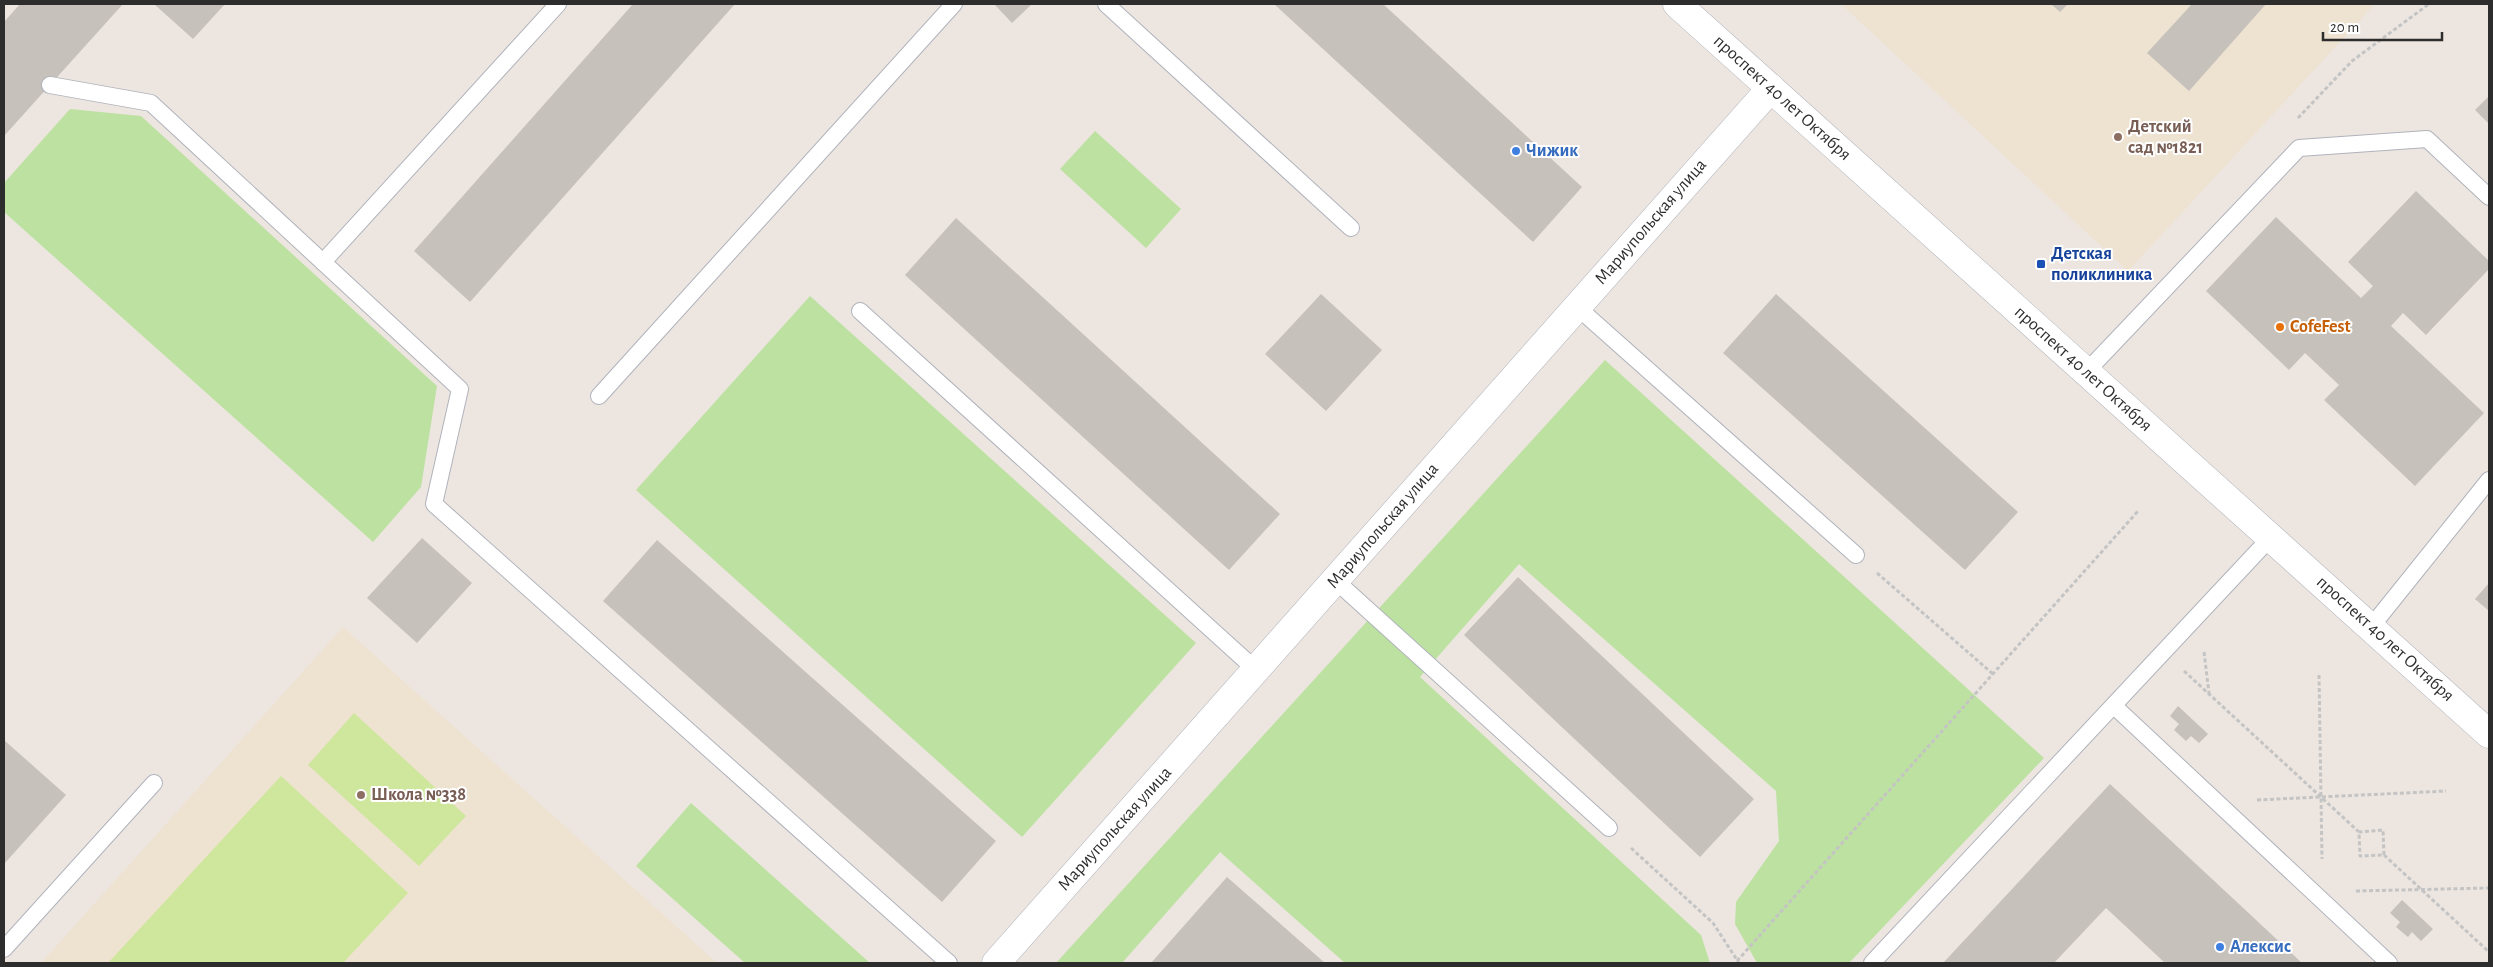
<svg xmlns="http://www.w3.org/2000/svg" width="2493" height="967" viewBox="0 0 2493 967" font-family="'Alegreya Sans',sans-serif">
	<rect width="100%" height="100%" fill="#ede6e0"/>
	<!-- education -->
	<g fill="#eee2d1">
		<polygon points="1841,4 2375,4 2128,271"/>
		<polygon points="343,627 717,963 41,963"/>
	</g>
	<!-- green -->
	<g fill="#bce1a0">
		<polygon points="70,109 141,116 437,386 421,487 373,542 4,212 4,183"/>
		<polygon points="1095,131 1181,209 1146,248 1060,169"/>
		<polygon points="810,296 1196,643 1022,837 636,490"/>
		<polygon points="1605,360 2044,758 1849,963 1757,963 1735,924 1736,902 1779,841 1776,791 1519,564 1420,677 1701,935 1710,963 1345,963 1220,852 1122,963 1056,963"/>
		<polygon points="691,803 870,963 745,963 636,866"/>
	</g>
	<!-- pitch -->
	<g fill="#cee79c">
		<polygon points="354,713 466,816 419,866 308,765"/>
		<polygon points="281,776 408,893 343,963 108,963"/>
	</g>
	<!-- building -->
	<g fill="#c6c1bb">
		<polygon points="20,4 123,4 4,136 4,22"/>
		<polygon points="154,4 225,4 193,39"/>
		<polygon points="633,4 735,4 470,302 414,251"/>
		<polygon points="994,4 1032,4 1012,23"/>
		<polygon points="1274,4 1383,4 1582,187 1533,242"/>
		<polygon points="2051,4 2068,4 2060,12"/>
		<polygon points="2192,4 2266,4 2189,91 2147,53"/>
		<polygon points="2489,96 2489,124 2475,110"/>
		<polygon points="2416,191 2489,261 2489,269 2426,335 2403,313 2391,326 2484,413 2415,486 2324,400 2339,385 2305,353 2289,370 2206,291 2276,217 2361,298 2373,286 2348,262"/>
		<polygon points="956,218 1280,514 1229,570 905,275"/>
		<polygon points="1321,294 1382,350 1326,411 1265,354"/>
		<polygon points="1776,294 2018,512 1965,570 1723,353"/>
		<polygon points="422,538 472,583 417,643 367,598"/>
		<polygon points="657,540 996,841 942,902 603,601"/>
		<polygon points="1518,577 1754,799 1700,857 1464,635"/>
		<polygon points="2489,583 2489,611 2475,599"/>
		<polygon points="2178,706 2208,734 2199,743 2191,736 2186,741 2174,730 2179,724 2170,716"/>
		<polygon points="4,740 66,795 4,864"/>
		<polygon points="2110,784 2254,918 2302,963 2165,963 2106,908 2054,963 1943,963"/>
		<polygon points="1227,877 1325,963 1151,963"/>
		<polygon points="2402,900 2433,929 2421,941 2412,932 2408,937 2396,927 2400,922 2390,913"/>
	</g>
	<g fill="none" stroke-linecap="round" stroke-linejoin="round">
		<defs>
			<g id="lane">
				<polyline points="1106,4 1351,228"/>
				<polyline points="50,85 151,103 460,389 434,504 949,963"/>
				<polyline points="323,262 558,4"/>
				<polyline points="1576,306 1856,555"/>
				<polyline points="860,311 1256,670"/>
				<polyline points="2087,371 2299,148 2427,139 2489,197"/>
				<polyline points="599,396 954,4"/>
				<polyline points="1336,581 1609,828"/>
				<polyline points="2371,627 2489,480"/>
				<polyline points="2114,706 2389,963"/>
				<polyline points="4,949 154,783"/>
				<polyline points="1872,963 2272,536"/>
			</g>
			<polyline id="street" points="996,963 1771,88"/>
			<polyline id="secondary" points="1677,4 2489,734"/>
		</defs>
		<!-- lane casing -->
		<use href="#lane" stroke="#b0b3bc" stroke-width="18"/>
		<!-- street casing -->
		<use href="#street" stroke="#b0b3bc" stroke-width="29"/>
		<!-- secondary casing -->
		<use href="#secondary" stroke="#b0b3bc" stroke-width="29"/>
		<!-- path -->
		<g stroke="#c4c4c4" stroke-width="3" stroke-dasharray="4 2.5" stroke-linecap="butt">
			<polyline points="2298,118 2352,61 2429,4"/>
			<polyline points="1877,573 1993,674"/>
			<polyline points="2204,652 2209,693"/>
			<polyline points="2184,671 2359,832 2360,856 2384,855 2383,830 2359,832"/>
			<polyline points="2319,675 2322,859"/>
			<polyline points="2257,800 2446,791"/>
			<polyline points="1631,848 1713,923 1739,963"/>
			<polyline points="2384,855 2489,952"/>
			<polyline points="2356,891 2489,888"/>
			<polyline points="1737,961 2139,510"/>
		</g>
		<!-- lane -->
		<use href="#lane" stroke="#fff" stroke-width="16"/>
		<!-- street -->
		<use href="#street" stroke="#fff" stroke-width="28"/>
		<!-- secondary -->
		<use href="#secondary" stroke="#fff" stroke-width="28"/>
	</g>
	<!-- markers -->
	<g fill="#8d6e63" stroke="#fff" stroke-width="2">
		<circle cx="2118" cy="137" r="5"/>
		<circle cx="361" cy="795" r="5"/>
	</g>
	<g fill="#3f7fe0" stroke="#fff" stroke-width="2">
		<circle cx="1516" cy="151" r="5"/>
		<circle cx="2220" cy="947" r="5"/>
	</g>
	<rect fill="#1a4fb4" stroke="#fff" stroke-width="2" x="2036" y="259" width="10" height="10" rx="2.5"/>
	<circle fill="#e8710a" stroke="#fff" stroke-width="2" cx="2280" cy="327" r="5"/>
	<g text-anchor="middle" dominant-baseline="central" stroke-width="4" stroke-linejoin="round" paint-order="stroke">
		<!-- street labels -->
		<g font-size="18" fill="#2d2d2d" stroke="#fff">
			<text transform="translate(1782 98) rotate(42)">проспект 40 лет Октября</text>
			<text transform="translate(1651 222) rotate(-49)">Мариупольская улица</text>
			<text transform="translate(2083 369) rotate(42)">проспект 40 лет Октября</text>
			<text transform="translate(1383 526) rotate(-49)">Мариупольская улица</text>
			<text transform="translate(2385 639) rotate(42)">проспект 40 лет Октября</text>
			<text transform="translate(1115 829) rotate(-48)">Мариупольская улица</text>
		</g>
		<!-- education labels -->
		<g font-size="18" font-weight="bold" fill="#785e54" stroke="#fff" text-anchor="start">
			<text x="2128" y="127">Детский<tspan x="2128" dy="21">сад №1821</tspan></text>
			<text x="371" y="795">Школа №338</text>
		</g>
		<!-- shop labels -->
		<g font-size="18" font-weight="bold" fill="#366cbe" stroke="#fff" text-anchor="start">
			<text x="1526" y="151">Чижик</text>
			<text x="2230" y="947">Алексис</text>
		</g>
		<!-- transit labels -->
		<g font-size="18" font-weight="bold" fill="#164399" stroke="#fff" text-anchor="start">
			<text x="2051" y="254">Детская<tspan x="2051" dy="21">поликлиника</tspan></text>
		</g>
		<!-- food labels -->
		<g font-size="18" font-weight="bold" fill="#c56008" stroke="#fff" text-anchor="start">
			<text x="2290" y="327">CofeFest</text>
		</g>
	</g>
	<!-- border -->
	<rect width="2493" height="967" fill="none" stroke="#2d2d2d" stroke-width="10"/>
	<!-- scale -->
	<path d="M2323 32v8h119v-8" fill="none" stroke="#2d2d2d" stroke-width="2.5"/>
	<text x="2330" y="32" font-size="15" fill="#2d2d2d" stroke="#ffffff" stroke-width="4" paint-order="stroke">20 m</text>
</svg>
